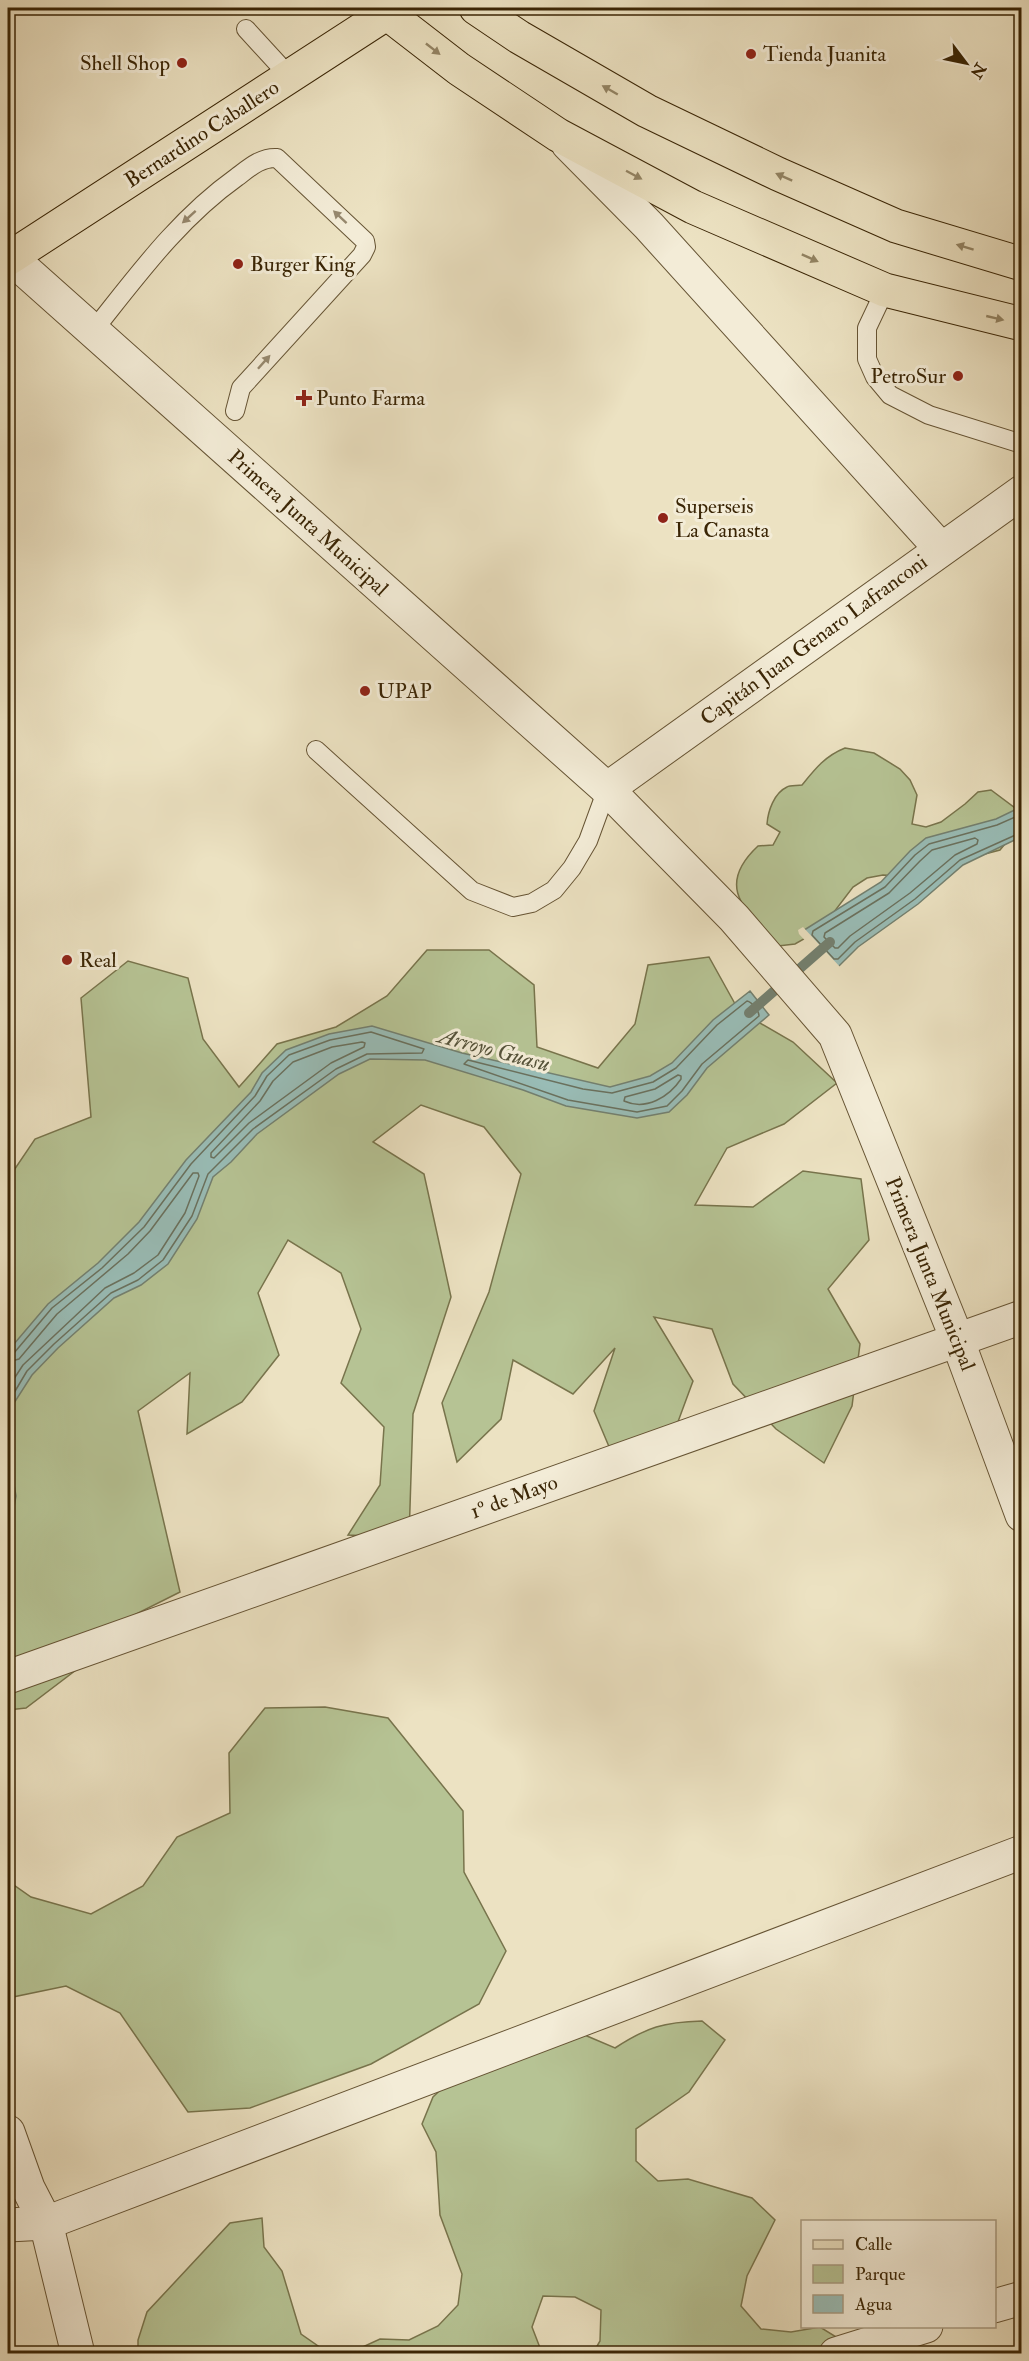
<svg xmlns="http://www.w3.org/2000/svg" width="1029" height="2361" viewBox="0 0 1029 2361" font-family="'IM FELL Double Pica',serif">
	<rect width="100%" height="100%" fill="#ece2c2"/>
	<filter id="stains"><feTurbulence type="fractalNoise" baseFrequency=".00333" numOctaves="4"/><feColorMatrix values="0 0 0 0 .2 0 0 0 0 .09 0 0 0 0 .02 0 0 0 .5 -.17"/></filter>
	<radialGradient id="worn" r=".72"><stop offset=".6" stop-color="#630" stop-opacity="0"/><stop offset="1" stop-color="#630" stop-opacity=".3"/></radialGradient>
	<!-- green -->
	<g fill="#b6c394" stroke="#78744c" stroke-width="1.5">
		<path d="M845,748L874,753L900,769L910,780L917,795L912,824L926,827L941,822L965,804L978,792L991,790L1015,808C1019,830 1013,834 1000,850L900,876L883,875L867,878L853,887L834,912L811,935L795,944L778,946C748,912 713,888 758,846L773,845L780,832L767,824C768,811 774,793 787,787C790,785 798,786 802,785C815,769 825,756 845,748Z"/>
		<polygon points="427,950 489,950 534,985 537,1047 598,1068 635,1024 648,965 709,957 739,1011 793,1042 837,1083 784,1124 727,1148 695,1205 753,1207 803,1171 861,1179 869,1240 828,1289 860,1344 852,1406 824,1463 776,1429 733,1384 712,1329 654,1317 693,1381 672,1438 618,1468 594,1411 615,1348 573,1394 513,1360 501,1419 457,1462 442,1403 489,1292 521,1174 484,1127 421,1105 373,1142 424,1174 451,1297 413,1414 409,1538 348,1535 380,1485 384,1427 341,1383 361,1329 341,1273 288,1240 258,1293 279,1355 242,1402 187,1434 190,1373 138,1411 180,1592 124,1620 80,1667 26,1708 8,1710 8,1179 35,1139 91,1117 81,998 128,961 188,978 203,1039 239,1087 277,1044 336,1027 387,996"/>
		<polygon points="325,1707 388,1718 463,1811 464,1872 506,1951 479,2004 371,2064 250,2108 188,2112 120,2013 66,1986 8,1998 8,1881 31,1897 91,1914 143,1886 177,1837 230,1813 229,1753 265,1708"/>
		<path d="M561,2019L587,2036L615,2048C647,2027 664,2022 702,2021L725,2040L689,2092L636,2129V2161L658,2181L688,2179L752,2198L775,2220L747,2276L741,2306L761,2329L791,2332L820,2327L846,2343L851,2353H593L600,2341L601,2310L575,2297L543,2296L532,2327L542,2353L138,2354V2340L147,2312L230,2223L262,2218L264,2247L282,2271L301,2334L324,2350L354,2351L380,2339L409,2340L438,2326L458,2305L462,2274L440,2215L436,2152L422,2124L433,2097L454,2077Z"/>
	</g>
	<!-- water -->
	<g fill="#99bdb7" stroke="#738070" stroke-width="1.5">
		<polygon points="1021,807 1021,837 963,865 918,904 858,947 836,969 801,932 881,882 910,851 926,838 996,819"/>
		<polygon points="750,991 769,1015 707,1068 687,1095 669,1112 637,1118 566,1106 523,1090 425,1060 370,1059 339,1074 257,1134 231,1162 213,1177 197,1219 168,1264 141,1285 114,1298 58,1348 32,1375 14,1403 8,1419 8,1351 48,1304 98,1263 139,1222 186,1160 251,1092 262,1073 286,1050 329,1034 372,1026 462,1053 610,1087 650,1076 672,1063 713,1020"/>
		<polygon points="8,1450 16,1496 8,1539"/>
	</g>
	<!-- pier -->
	<polygon fill="#ece2c2" points="803,927 841,968 838,972 834,972 799,934 798,930"/>
	<g fill="none" stroke-linecap="round" stroke-linejoin="round">
		<!-- shore -->
		<g stroke="#6a715e" stroke-width="1.5">
			<polyline points="1022,814 997,825 929,844 915,855 885,887 813,931 812,935 834,959 838,959 855,942 915,899 960,860 1022,832"/>
			<polygon points="975,838 978,840 977,844 955,855 910,893 850,936 838,948 835,948 824,937 825,933 889,893 920,861 932,850"/>
			<path d="M747,1001C752,1002 759,1011 759,1016L702,1064L682,1091L667,1106L637,1112L568,1100L464,1064L468,1060L583,1089L612,1093L653,1082L676,1068L717,1025Z"/>
			<polygon points="362,1042 365,1043 364,1047 331,1063 249,1123 214,1158 211,1157 211,1153 260,1101 273,1081 293,1062 332,1047"/>
			<path d="M678,1075L681,1076V1079C669,1097 646,1111 624,1101L625,1097L655,1089Z"/>
			<polyline points="8,1355 14,1353 52,1308 102,1268 144,1227 191,1164 255,1096 267,1076 289,1055 330,1040 371,1032 424,1049 422,1053 367,1054 336,1069 253,1129 208,1174 192,1216 163,1260 138,1280 111,1293 54,1344 27,1371 8,1403"/>
			<polyline points="8,1362 19,1359 57,1314 128,1254 150,1231 193,1173 198,1173 199,1176 185,1213 158,1255 134,1273 105,1288 23,1365 8,1388"/>
		</g>
		<!-- stream -->
		<polyline stroke="#738070" stroke-width="10" points="749,1013 830,942"/>
		<defs>
			<g id="service">
				<polyline points="246,29 290,77"/>
				<polyline points="885,290 867,328 867,359 875,377 890,395 929,415 1022,444"/>
				<path d="M93,331C137,276 178,219 237,177C249,168 261,157 277,158L365,241L366,247L362,255L241,388L235,411"/>
				<polyline points="316,750 472,891 513,907 532,903 554,890 572,868 588,841 607,789"/>
			</g>
			<g id="minor">
				<polyline points="568,144 649,226 941,549"/>
				<polyline points="10,257 607,789 734,918 835,1035 957,1339 1022,1515"/>
				<polyline points="607,789 1022,492"/>
				<polyline points="8,1677 1022,1317"/>
				<polyline points="8,2132 28,2188 46,2223 78,2354"/>
				<polyline points="8,2225 46,2223 1022,1852"/>
				<polyline points="994,2306 1022,2298"/>
				<polyline points="836,2354 926,2326"/>
			</g>
			<polyline id="primary" points="8,259 395,8"/>
			<g id="trunk">
				<polyline points="380,8 459,69 558,135 693,207 885,290 1022,324"/>
				<polyline points="476,8 519,37 647,111 778,174 896,226 1022,264"/>
			</g>
		</defs>
		<!-- service casing -->
		<use href="#service" stroke="#665434" stroke-width="20"/>
		<!-- minor casing -->
		<use href="#minor" stroke="#665434" stroke-width="35"/>
		<!-- primary casing -->
		<use href="#primary" stroke="#3a2505" stroke-width="35"/>
		<!-- trunk casing -->
		<use href="#trunk" stroke="#3a2505" stroke-width="35"/>
		<!-- service -->
		<use href="#service" stroke="#f3ecd7" stroke-width="18"/>
		<!-- minor -->
		<use href="#minor" stroke="#f3ecd7" stroke-width="33"/>
		<!-- primary -->
		<use href="#primary" stroke="#ece2c2" stroke-width="33"/>
		<!-- trunk -->
		<use href="#trunk" stroke="#ece2c2" stroke-width="33"/>
	</g>
	<!-- one-way arrows -->
	<defs><path id="oneway-solid" d="M-6-.8H1V-3.2L6.5 0L1 3.2V.8H-6Z" transform="scale(1.5)"/></defs>
	<g fill="#938464">
		<use href="#oneway-solid" transform="translate(433 49) rotate(38)"/>
		<use href="#oneway-solid" transform="translate(610 90) rotate(-150)"/>
		<use href="#oneway-solid" transform="translate(634 175) rotate(28)"/>
		<use href="#oneway-solid" transform="translate(784 177) rotate(-156)"/>
		<use href="#oneway-solid" transform="translate(965 247) rotate(-163)"/>
		<use href="#oneway-solid" transform="translate(810 258) rotate(24)"/>
		<use href="#oneway-solid" transform="translate(995 318) rotate(13)"/>
	</g>
	<g fill="#96886e">
		<use href="#oneway-solid" transform="translate(189 217) rotate(138)"/>
		<use href="#oneway-solid" transform="translate(340 217) rotate(-137)"/>
		<use href="#oneway-solid" transform="translate(264 362) rotate(-48)"/>
	</g>
	<!-- markers -->
	<g fill="#8f2418" stroke="#f3ecd7" stroke-width="2">
		<circle cx="751" cy="54" r="6"/>
		<circle cx="182" cy="63" r="6"/>
		<circle cx="238" cy="264" r="6"/>
		<circle cx="958" cy="376" r="6"/>
		<path d="M301 389h6v6h6v6h-6v6h-6v-6h-6v-6h6z"/>
		<circle cx="663" cy="518" r="6"/>
		<circle cx="365" cy="691" r="6"/>
		<circle cx="67" cy="960" r="6"/>
	</g>
	<g text-anchor="middle" dominant-baseline="central" stroke-width="6" stroke-linejoin="round" paint-order="stroke">
		<!-- poi labels -->
		<g font-size="21" fill="#3a2505" stroke="#f3ecd7" text-anchor="start">
			<text x="763" y="54">Tienda Juanita</text>
			<text x="170" y="63" text-anchor="end">Shell Shop</text>
			<text x="250" y="264">Burger King</text>
			<text x="946" y="376" text-anchor="end">PetroSur</text>
			<text x="316" y="398">Punto Farma</text>
			<text x="675" y="506">Superseis<tspan x="675" dy="24">La Canasta</tspan></text>
			<text x="377" y="691">UPAP</text>
			<text x="79" y="960">Real</text>
		</g>
		<!-- street labels -->
		<g font-size="21" fill="#3a2505" stroke="#f3ecd7">
			<text transform="translate(202 134) rotate(-33)">Bernardino Caballero</text>
			<text transform="translate(308 523) rotate(42)">Primera Junta Municipal</text>
			<text transform="translate(814 640) rotate(-36)">Capitán Juan Genaro Lafranconi</text>
			<text transform="translate(930 1274) rotate(68)">Primera Junta Municipal</text>
			<text transform="translate(514 1497) rotate(-20)">1º de Mayo</text>
		</g>
		<!-- water labels -->
		<g font-size="22" font-style="italic" fill="#56533a" stroke="#f3ecd7">
			<text transform="translate(494 1050) rotate(15)">Arroyo Guasu</text>
		</g>
	</g>
	<!-- margin -->
	<rect width="1029" height="2361" fill="none" stroke="#ece2c2" stroke-width="30"/>
	<rect x="9" y="9" width="1011" height="2343" fill="none" stroke="#3a2505" stroke-width="3"/>
	<rect x="15" y="15" width="999" height="2331" fill="none" stroke="#3a2505" stroke-width="1.5"/>
	<!-- legend -->
	<rect x="801" y="2220" width="195" height="108" fill="#f3ecd7" stroke="#a99c83" stroke-width="1.5"/>
	<rect x="813" y="2240" width="30" height="9" fill="#ece2c2" stroke="#a99c83" stroke-width="1.5"/>
	<text x="855" y="2250" font-size="18" fill="#3a2505">Calle</text>
	<rect x="813" y="2265" width="30" height="18" fill="#b6c394" stroke="#a99c83" stroke-width="1.5"/>
	<text x="855" y="2280" font-size="18" fill="#3a2505">Parque</text>
	<rect x="813" y="2295" width="30" height="18" fill="#99bdb7" stroke="#a99c83" stroke-width="1.5"/>
	<text x="855" y="2310" font-size="18" fill="#3a2505">Agua</text>
	<!-- north arrow -->
	<g transform="translate(966 63) rotate(122)" stroke="#f3ecd7" stroke-width="4.5" paint-order="stroke">
	<path d="M0-4.5L10 22L0 15L-10 22Z" fill="#3a2505"/>
	<text y="-9" font-size="16" font-weight="bold" text-anchor="middle" fill="#3a2505">N</text>
	</g>
	<rect width="100%" height="100%" filter="url(#stains)"/>
	<rect width="100%" height="100%" fill="url(#worn)"/>
</svg>
